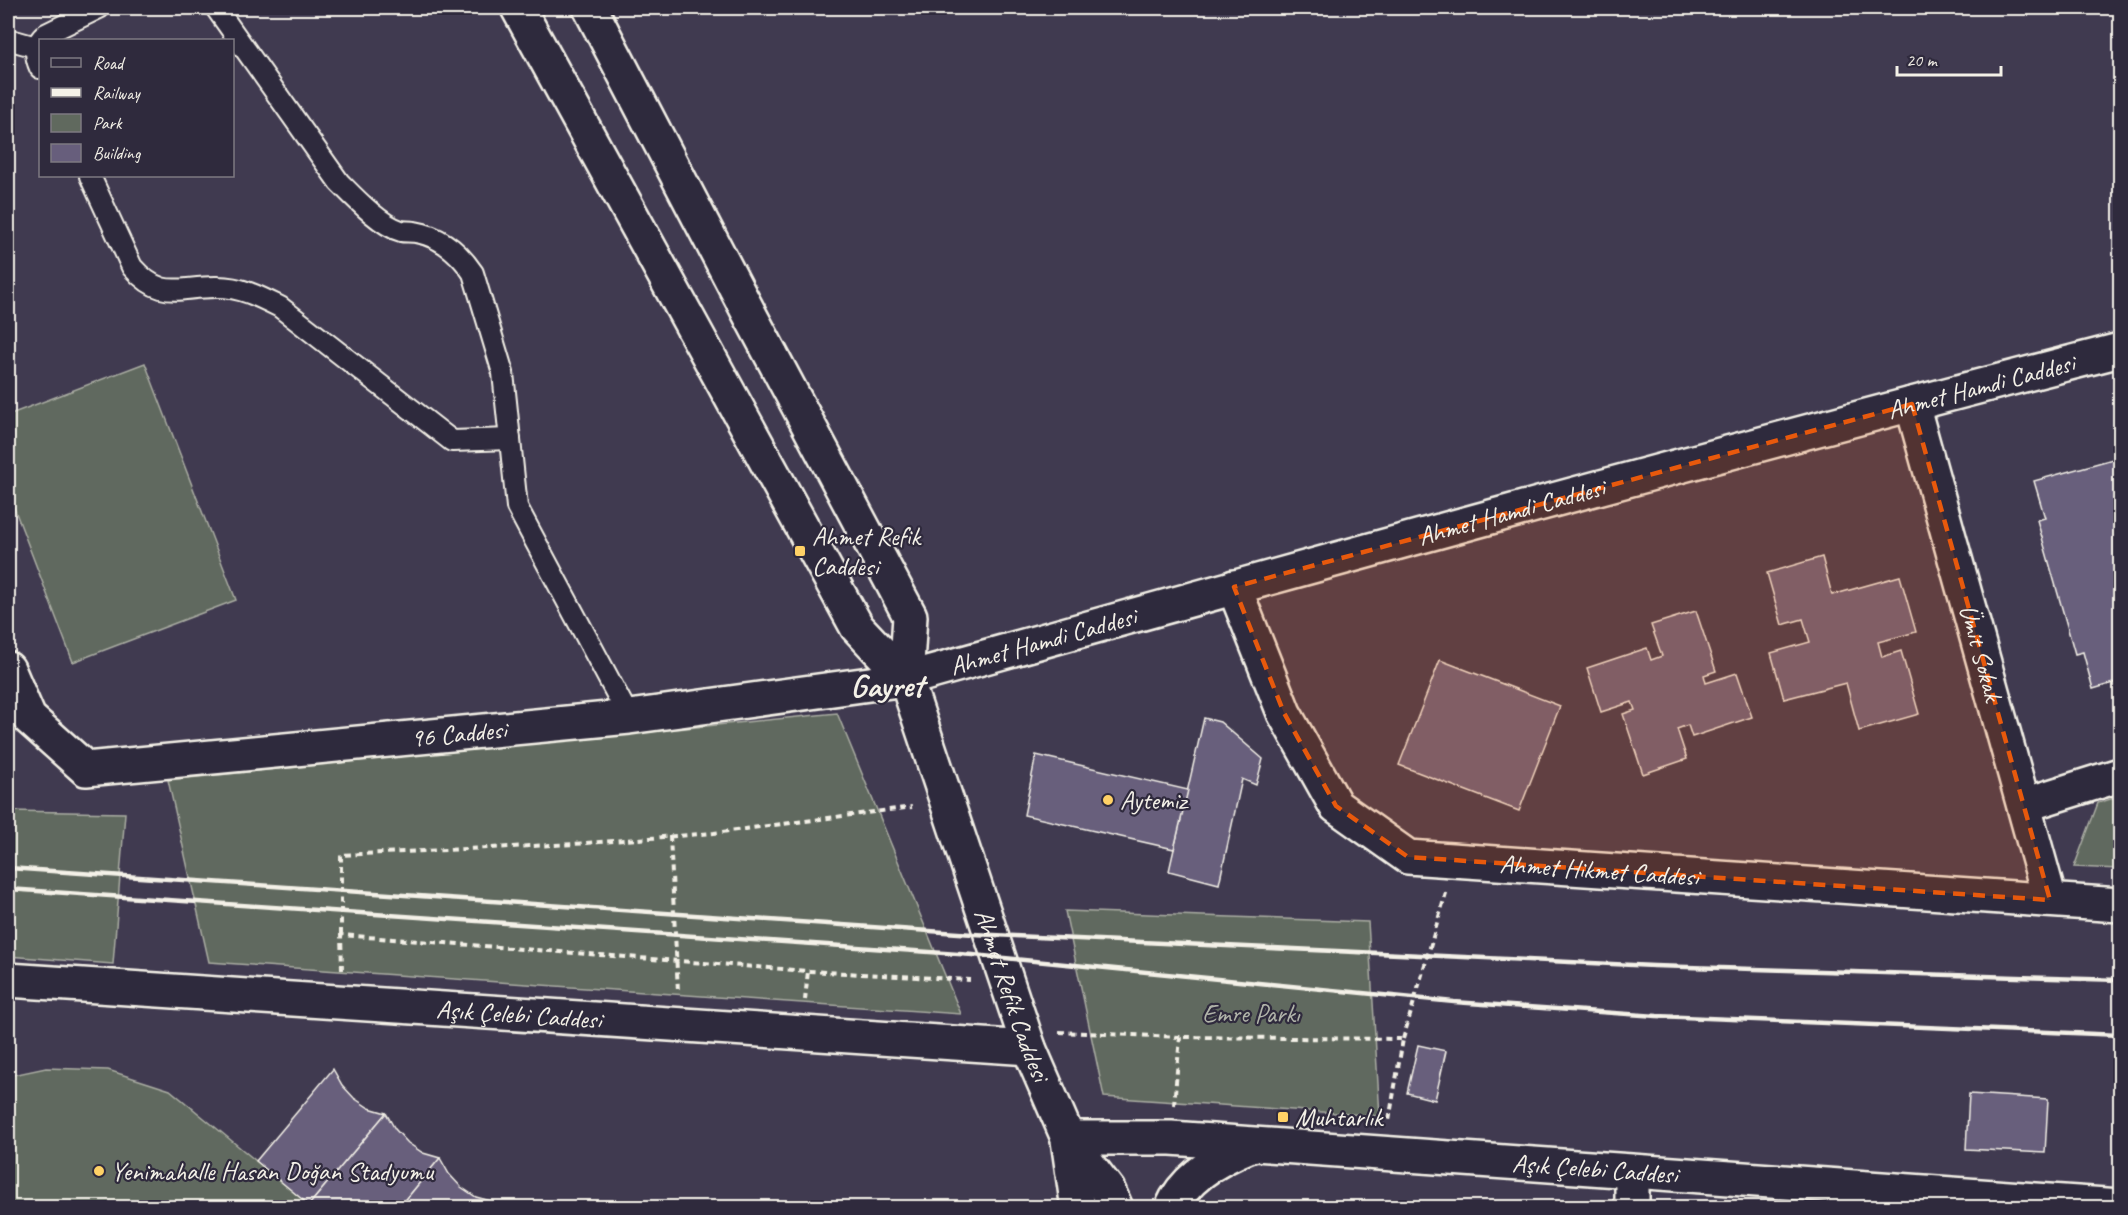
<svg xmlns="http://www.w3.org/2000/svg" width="2128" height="1215" viewBox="0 0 2128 1215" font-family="Caveat,sans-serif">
	<rect width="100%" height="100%" fill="#403a50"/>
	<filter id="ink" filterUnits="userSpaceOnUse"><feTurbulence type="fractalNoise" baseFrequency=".0167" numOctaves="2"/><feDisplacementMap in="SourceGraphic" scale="12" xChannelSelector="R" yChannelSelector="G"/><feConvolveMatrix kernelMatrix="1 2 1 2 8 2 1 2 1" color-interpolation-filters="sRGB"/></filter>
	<g filter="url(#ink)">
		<!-- green -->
		<g fill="#60695e" stroke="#aaada3" stroke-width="1.5">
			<polygon points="145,363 236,600 73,662 8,492 8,415"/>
			<polygon points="837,713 961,1014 209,962 168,780"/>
			<polygon points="2120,796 2120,869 2074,867 2098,803"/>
			<polygon points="8,811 125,813 113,964 8,956"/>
			<polygon points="1065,911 1368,922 1380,1116 1104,1097"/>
			<polygon points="46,1068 108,1070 170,1090 312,1207 8,1207 8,1076"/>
		</g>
		<!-- building -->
		<g fill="#675e7c" stroke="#f4f1e8" stroke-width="1.5">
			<polygon points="2120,457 2120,681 2093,689 2083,652 2075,654 2037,520 2045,518 2034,481"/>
			<polygon points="1822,557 1832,595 1900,576 1916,632 1878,642 1882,657 1901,651 1919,714 1859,731 1846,683 1784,699 1771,653 1810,642 1803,619 1782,625 1767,573"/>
			<polygon points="1696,611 1716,671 1704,675 1706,683 1737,673 1752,717 1692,737 1688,725 1677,729 1687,759 1643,774 1623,714 1635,710 1632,702 1601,712 1587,668 1647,648 1651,660 1662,656 1651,625"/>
			<polygon points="1440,660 1560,706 1519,811 1399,765"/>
			<polygon points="1204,718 1220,722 1263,759 1256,785 1242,779 1219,884 1169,871"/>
			<polygon points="1036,755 1188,790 1174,849 1024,815"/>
			<polygon points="1418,1045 1446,1051 1435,1100 1407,1093"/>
			<polygon points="333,1069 342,1085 354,1098 369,1108 386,1113 309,1205 256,1161"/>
			<polygon points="1969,1094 2048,1099 2045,1153 1966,1149"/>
			<polygon points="386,1113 395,1129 408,1143 423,1153 440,1158 399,1208 312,1208 309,1205"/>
			<polygon points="440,1158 449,1174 461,1187 476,1197 494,1202 489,1208 399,1208"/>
		</g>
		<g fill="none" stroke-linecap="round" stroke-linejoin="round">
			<defs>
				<g id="service">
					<path d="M216,8L339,182C354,197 380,225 401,231C405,232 410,231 415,232C440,236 459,252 473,273L503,373L517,507L629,717"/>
					<polyline points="8,42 11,40 36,47"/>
					<path d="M40,68C34,55 34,44 46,34L99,8"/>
					<path d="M90,176L132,267C163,302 179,286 218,287C241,287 260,297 280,307L452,441L510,439"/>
				</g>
				<g id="minor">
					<path id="s1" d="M1912,404L2050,900"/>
					<path id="s2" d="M1234,587L1284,713L1336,806L1408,857L2120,905"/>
					<path id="s3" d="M8,669L29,718L86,769L629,717L906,679L1029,1048L1068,1138L1108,1190L1116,1208"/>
					<polyline points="2024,805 2120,775"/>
					<path id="s4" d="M1068,1138H1171L2120,1206"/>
					<polyline points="1068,1140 1077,1202 1079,1208"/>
					<polyline points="1632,1172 1632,1208"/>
					<path d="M1172,1208C1185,1176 1221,1157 1251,1145"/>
				</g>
				<g id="tertiary">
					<path id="s5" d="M906,679C1310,566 1714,454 2120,350"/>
					<path id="s6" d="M8,980L1029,1048"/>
				</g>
				<g id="secondary">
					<polyline points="518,8 857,627 906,679"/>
					<polyline points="590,8 751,317 910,616 906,679"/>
				</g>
			</defs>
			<!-- service casing -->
			<use href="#service" stroke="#f4f1e8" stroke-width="24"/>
			<!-- minor casing -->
			<use href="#minor" stroke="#f4f1e8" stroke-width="38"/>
			<!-- tertiary casing -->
			<use href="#tertiary" stroke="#f4f1e8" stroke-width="38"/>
			<!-- secondary casing -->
			<use href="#secondary" stroke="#f4f1e8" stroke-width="38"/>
			<!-- path -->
			<g stroke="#f4f1e8" stroke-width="4" stroke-dasharray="6 4.5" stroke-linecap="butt">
				<polyline points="670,836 678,991"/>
				<polyline points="341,935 341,855 574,844 714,833 912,807"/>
				<polyline points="342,970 341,935 808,971 970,980"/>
				<polyline points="805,1000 808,971"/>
				<polyline points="1059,1032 1180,1037 1403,1039 1389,1121"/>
				<polyline points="1403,1039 1446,893"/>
				<polyline points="1174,1105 1180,1037"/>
			</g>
			<!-- service -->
			<use href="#service" stroke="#2f2a3d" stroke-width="20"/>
			<!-- minor -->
			<use href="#minor" stroke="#2f2a3d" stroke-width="33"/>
			<!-- tertiary -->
			<use href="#tertiary" stroke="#2f2a3d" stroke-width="33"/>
			<!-- secondary -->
			<use href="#secondary" stroke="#2f2a3d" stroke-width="33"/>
			<!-- rail -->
			<g stroke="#f4f1e8" stroke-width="4.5">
				<polyline points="8,868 973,934 1654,966 2120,980"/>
				<polyline points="8,889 973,955 1454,1002 1657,1016 2120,1035"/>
			</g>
		</g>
	</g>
	<!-- marked area -->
	<path fill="#e8590c" fill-opacity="0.2" stroke="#e8590c" stroke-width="4.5" stroke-dasharray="12 8" stroke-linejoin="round" d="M1912,404L2050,900L1408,857L1336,806L1284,713L1234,587Z"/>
	<!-- markers -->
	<g fill="#ffd166" stroke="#2f2a3d" stroke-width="2">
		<rect x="794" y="545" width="12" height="12" rx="3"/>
		<circle cx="1108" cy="800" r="6"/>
		<rect x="1277" y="1111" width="12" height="12" rx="3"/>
		<circle cx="99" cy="1171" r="6"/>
	</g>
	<g text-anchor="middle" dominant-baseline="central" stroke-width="4.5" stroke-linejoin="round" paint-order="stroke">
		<!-- street labels -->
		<g font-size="26" fill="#f4f1e8" stroke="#2f2a3d">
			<text stroke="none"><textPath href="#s5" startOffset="1114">Ahmet Hamdi Caddesi</textPath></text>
			<text stroke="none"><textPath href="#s5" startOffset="628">Ahmet Hamdi Caddesi</textPath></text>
			<text stroke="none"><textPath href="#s5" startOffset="142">Ahmet Hamdi Caddesi</textPath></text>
			<text stroke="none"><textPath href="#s1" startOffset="258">Ümit Sokak</textPath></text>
			<text stroke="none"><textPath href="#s3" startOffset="504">96 Caddesi</textPath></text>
			<text stroke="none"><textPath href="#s2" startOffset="522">Ahmet Hikmet Caddesi</textPath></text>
			<text stroke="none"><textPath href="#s3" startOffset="1288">Ahmet Refik Caddesi</textPath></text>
			<text stroke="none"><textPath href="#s6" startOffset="512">Aşık Çelebi Caddesi</textPath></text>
			<text stroke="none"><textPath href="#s4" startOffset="528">Aşık Çelebi Caddesi</textPath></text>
		</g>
		<!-- poi labels -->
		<g font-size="26" fill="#f4f1e8" stroke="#2f2a3d" text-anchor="start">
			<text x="812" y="536">Ahmet Refik<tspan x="812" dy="30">Caddesi</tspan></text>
			<text x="1120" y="800">Aytemiz</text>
			<text x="1295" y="1117">Muhtarlık</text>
			<text x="111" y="1171">Yenimahalle Hasan Doğan Stadyumu</text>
		</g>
		<!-- park labels -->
		<g font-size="26" fill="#b1b4aa" stroke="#2f2a3d">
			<text x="1251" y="1013">Emre Parkı</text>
		</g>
		<!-- district labels -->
		<g font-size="32" font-weight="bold" fill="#f4f1e8" stroke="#2f2a3d">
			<text x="887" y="685">Gayret</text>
		</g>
	</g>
	<!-- margin -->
	<rect width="2128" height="1215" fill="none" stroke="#2f2a3d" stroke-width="30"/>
	<rect x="15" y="15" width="2098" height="1185" fill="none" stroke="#f4f1e8" stroke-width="2" filter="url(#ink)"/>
	<!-- legend -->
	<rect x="39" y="39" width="195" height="138" fill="#2f2a3d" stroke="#7e7a81" stroke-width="1.5"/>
	<rect x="51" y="58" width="30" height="9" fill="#2f2a3d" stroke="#7e7a81" stroke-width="1.5"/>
	<text x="93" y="69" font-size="18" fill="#f4f1e8">Road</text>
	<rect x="51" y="88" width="30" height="9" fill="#f4f1e8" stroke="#7e7a81" stroke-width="1.5"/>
	<text x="93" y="99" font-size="18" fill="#f4f1e8">Railway</text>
	<rect x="51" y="114" width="30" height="18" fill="#60695e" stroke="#7e7a81" stroke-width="1.5"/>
	<text x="93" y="129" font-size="18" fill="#f4f1e8">Park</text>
	<rect x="51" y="144" width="30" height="18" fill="#675e7c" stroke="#7e7a81" stroke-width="1.5"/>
	<text x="93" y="159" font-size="18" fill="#f4f1e8">Building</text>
	<!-- scale -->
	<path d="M1897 66v9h104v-9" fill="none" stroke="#f4f1e8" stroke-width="3"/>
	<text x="1906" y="66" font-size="18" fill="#f4f1e8" stroke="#2f2a3d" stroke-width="4.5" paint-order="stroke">20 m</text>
</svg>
